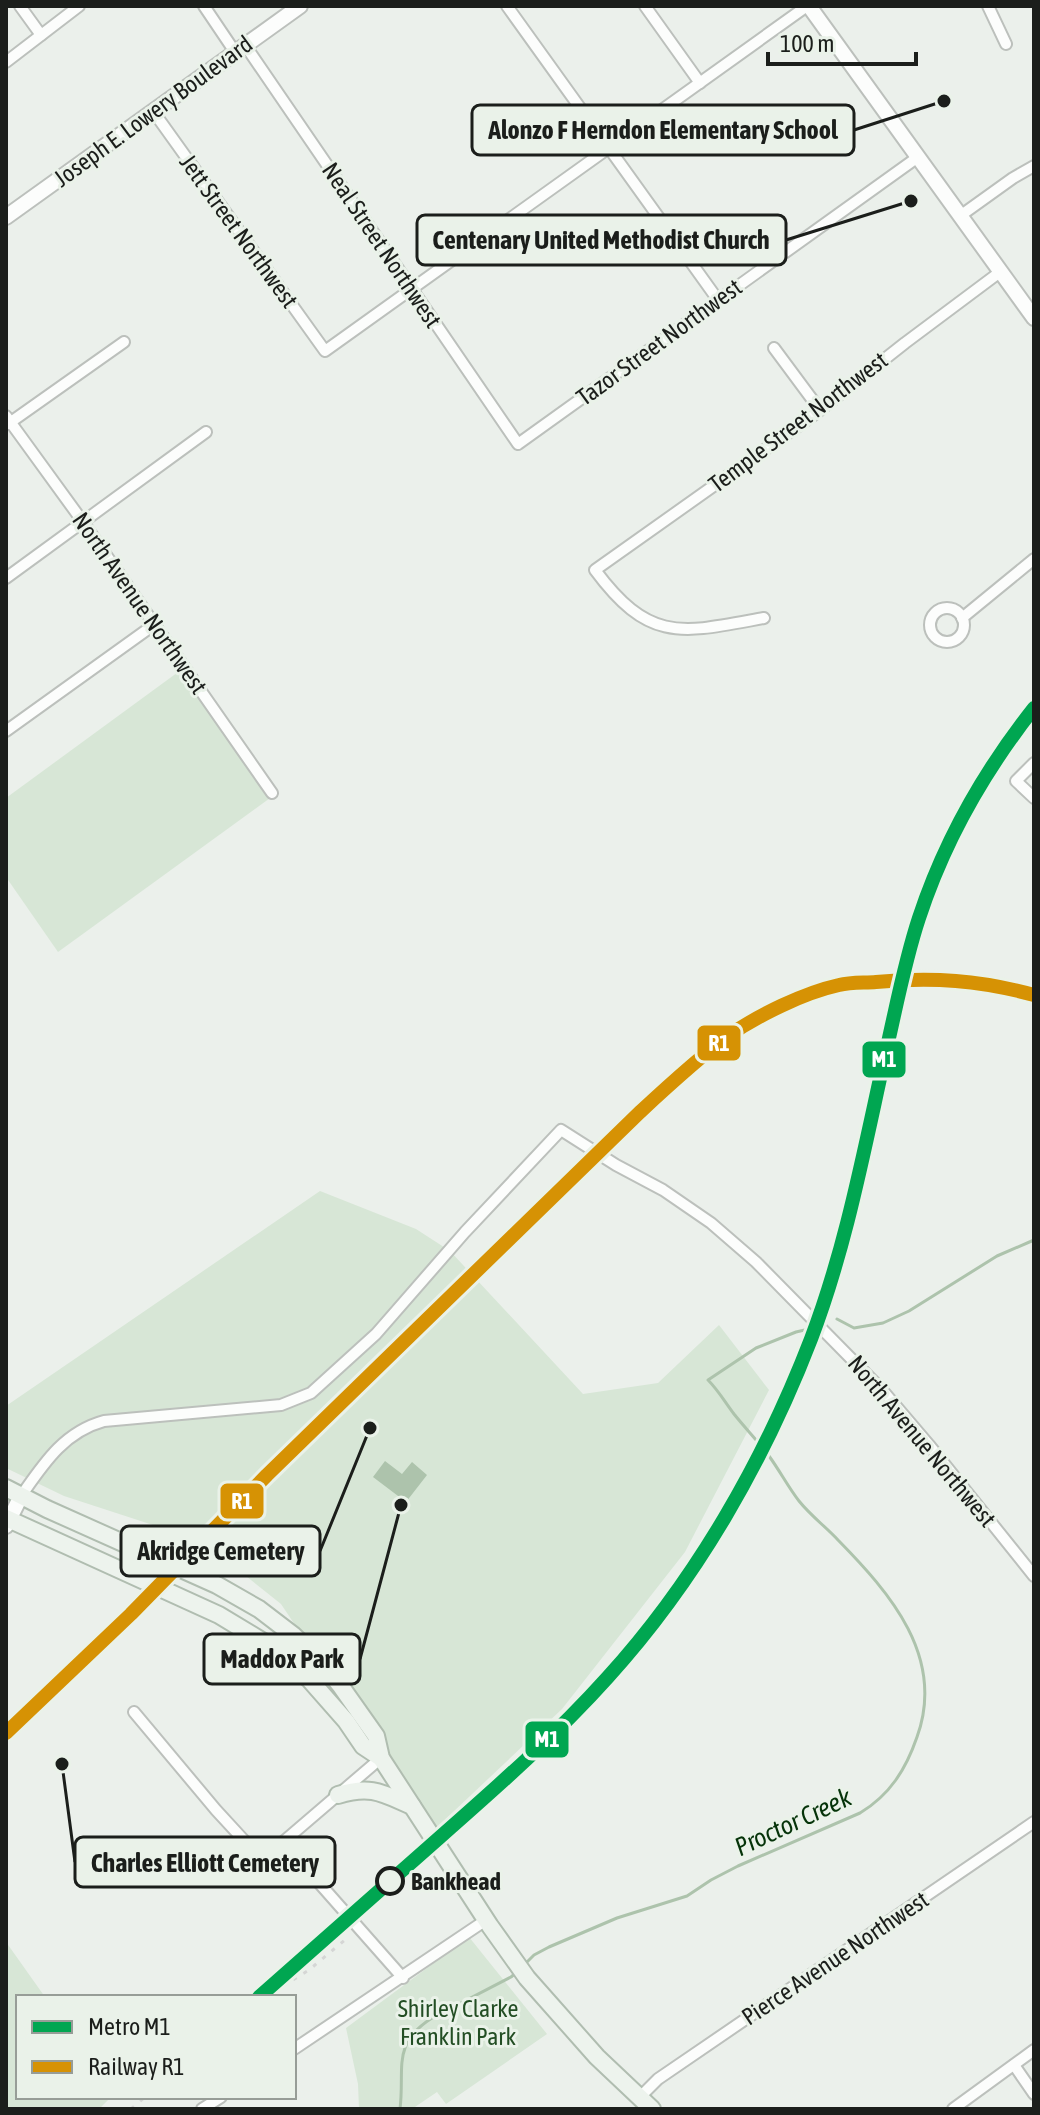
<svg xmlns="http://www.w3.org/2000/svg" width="1040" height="2115" viewBox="0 0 1040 2115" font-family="'Asap Condensed',sans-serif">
	<rect width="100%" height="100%" fill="#ebf0eb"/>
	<!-- green -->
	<g fill="#d7e6d6">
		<polygon points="185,667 277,793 58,952 6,877 6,798"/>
		<polygon points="320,1191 416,1229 450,1251 583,1394 658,1383 719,1325 769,1390 685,1552 562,1709 433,1831 281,1604 202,1541 64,1496 6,1468 6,1406"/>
		<polygon points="469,1937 547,2034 446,2104 437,2092 412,2109 359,2109 358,2084 346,2028"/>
		<polygon points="6,1942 45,1997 18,1997 18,2097 111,2097 99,2109 6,2109"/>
	</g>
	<!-- water -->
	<polygon fill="#adc3ac" points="385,1461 402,1474 412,1462 427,1475 406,1502 373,1477"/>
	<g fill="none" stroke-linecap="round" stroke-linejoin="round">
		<!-- stream -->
		<g stroke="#adc3ac" stroke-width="3">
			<polyline points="837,1319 854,1328 883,1323 909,1311 997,1256 1034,1240"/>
			<path d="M525,1964L534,1955L549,1947L617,1918L687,1896L711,1880L738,1866L860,1813C890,1795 906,1769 917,1737C946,1657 890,1593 838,1540C826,1527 811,1516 799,1501C788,1487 780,1471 769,1456C758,1441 745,1428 734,1414C725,1402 718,1390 708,1380L756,1348L796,1332L809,1329"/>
			<path d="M400,2109C405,2068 391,2044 432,2018L511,1977L517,1972"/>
		</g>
		<defs>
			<g id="minor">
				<polyline points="20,6 41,35"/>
				<polyline points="204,6 235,52"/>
				<polyline points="507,6 718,300"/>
				<polyline points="645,6 700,83"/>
				<polyline points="988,6 1006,44"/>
				<polyline points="245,45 518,444 918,157"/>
				<polyline points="6,62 79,6"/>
				<polyline points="153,111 325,351 807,6"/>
				<polyline points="960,216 1013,178 1034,166"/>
				<polyline points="774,348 820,410"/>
				<polyline points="6,416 83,522 272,793"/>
				<polyline points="8,424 124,342"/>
				<polyline points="6,578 206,432"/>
				<circle cx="947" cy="625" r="17"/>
				<path d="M764,618C682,633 650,644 595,570L815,414L905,343L1000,272"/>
				<polyline points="962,618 1034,559"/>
				<polyline points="6,731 155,624"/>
				<polyline points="1034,763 1016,781 1034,798"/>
				<path d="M21,1496C44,1463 64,1432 104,1421L281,1405L311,1393L376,1334L465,1232L561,1130L616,1165L663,1190L711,1223L756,1262L883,1391L929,1445L1034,1576"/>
				<polyline points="134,1712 216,1810 262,1860 381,1758"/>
				<polyline points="283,1842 403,1978"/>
				<polyline points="294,2049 486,1920"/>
				<polyline points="1014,2065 1034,2094"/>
				<polyline points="639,2098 658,2079 1034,1822"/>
				<polyline points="202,2109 221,2097"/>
				<polyline points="953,2109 1034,2050"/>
			</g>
			<g id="secondary">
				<polyline points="809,6 1034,318"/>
				<polyline points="6,217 300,6"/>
				<polyline points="6,1526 21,1496"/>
			</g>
			<g id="primary">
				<polyline points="6,1488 47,1509 217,1585 259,1609 293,1635 324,1665 340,1685 376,1736 381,1758 490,1926 527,1978 597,2057 652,2109"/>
				<polyline points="6,1518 219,1615 262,1641 309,1679 346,1721 363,1746 381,1758"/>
				<path d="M338,1795C371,1785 382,1793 412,1806"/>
			</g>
		</defs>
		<!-- minor casing -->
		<use href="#minor" stroke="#bcc0bc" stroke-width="14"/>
		<!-- secondary casing -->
		<use href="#secondary" stroke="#bcc0bc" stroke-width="18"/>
		<!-- primary casing -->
		<use href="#primary" stroke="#b0bdb0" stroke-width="20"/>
		<!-- minor -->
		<use href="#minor" stroke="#fcfdfc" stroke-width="10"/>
		<!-- secondary -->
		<use href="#secondary" stroke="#fcfdfc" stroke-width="14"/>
		<!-- primary -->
		<use href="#primary" stroke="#edf3ed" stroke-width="16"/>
		<!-- rail -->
		<g stroke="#d5d6d5" stroke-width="3" stroke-dasharray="4 8" stroke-linecap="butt">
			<path d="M6,1733L131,1614L267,1475L640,1112C668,1086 697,1059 728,1036C759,1015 803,993 839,985C851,982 864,983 876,982C933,977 979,980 1034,995"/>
			<polyline points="283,1986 309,1970 346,1939"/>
			<polyline points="259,1997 337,1928"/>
			<polyline points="131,2109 145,2097"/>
		</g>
		<defs>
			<path id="rail-1" d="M6,1733L131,1614L267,1475L640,1112C668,1086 697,1059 728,1036C759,1015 803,993 839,985C851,982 864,983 876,982C933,977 979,980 1034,995"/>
		</defs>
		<!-- rail-1 casing -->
		<use href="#rail-1" stroke="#eaf2e9" stroke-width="20"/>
		<!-- rail-1 -->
		<use href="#rail-1" stroke="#d69204" stroke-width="14"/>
		<defs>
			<path id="metro-1" d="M259,1997C319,1944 379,1891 439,1838C498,1786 556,1735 608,1677C696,1580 764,1461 811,1339C848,1242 866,1139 889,1038C898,998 906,957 919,918C944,842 985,770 1034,708"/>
		</defs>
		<!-- metro-1 casing -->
		<use href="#metro-1" stroke="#eaf2e9" stroke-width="20"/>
		<!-- metro-1 -->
		<use href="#metro-1" stroke="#00a651" stroke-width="14"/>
	</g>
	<!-- markers -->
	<circle fill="#eaf2e9" stroke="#1b1e1b" stroke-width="4" cx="390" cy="1881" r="13"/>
	<g text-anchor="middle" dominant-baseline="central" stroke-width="6" stroke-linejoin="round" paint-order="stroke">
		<!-- street labels -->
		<g font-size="24" fill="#1b1e1b" stroke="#eaf2e9">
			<text transform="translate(153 111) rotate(-36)">Joseph E. Lowery Boulevard</text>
			<text transform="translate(239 231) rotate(54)">Jett Street Northwest</text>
			<text transform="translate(382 245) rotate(56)">Neal Street Northwest</text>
			<text transform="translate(659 342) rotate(-36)">Tazor Street Northwest</text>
			<text transform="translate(798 422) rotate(-37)">Temple Street Northwest</text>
			<text transform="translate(140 603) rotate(55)">North Avenue Northwest</text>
			<text transform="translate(922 1441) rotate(50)">North Avenue Northwest</text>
			<text transform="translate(835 1958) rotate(-34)">Pierce Avenue Northwest</text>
		</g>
		<!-- stop labels -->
		<g font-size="24" font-weight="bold" fill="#1b1e1b" stroke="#eaf2e9" text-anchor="start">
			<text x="411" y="1881">Bankhead</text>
		</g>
		<!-- park labels -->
		<g font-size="24" fill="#234e24" stroke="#eaf2e9">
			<text x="458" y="2008">Shirley Clarke<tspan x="458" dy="28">Franklin Park</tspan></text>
		</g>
		<!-- water labels -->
		<g font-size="26" font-style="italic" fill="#053309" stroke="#eaf2e9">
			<text transform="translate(793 1822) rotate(-25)">Proctor Creek</text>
		</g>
	</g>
	<!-- callouts -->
	<path fill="none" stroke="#1b1e1b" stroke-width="3" d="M944 101L854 130M911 201L786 240M370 1428L320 1551M401 1505L360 1659M62 1764L75 1862"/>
	<g fill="#1b1e1b" stroke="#eaf2e9" stroke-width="3">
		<circle cx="944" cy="101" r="8"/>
		<circle cx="911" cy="201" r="8"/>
		<circle cx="370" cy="1428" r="8"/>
		<circle cx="401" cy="1505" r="8"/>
		<circle cx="62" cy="1764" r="8"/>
	</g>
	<g fill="#eaf2e9" stroke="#1b1e1b" stroke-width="3">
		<rect x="472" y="105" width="382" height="50" rx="8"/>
		<rect x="417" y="215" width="369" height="50" rx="8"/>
		<rect x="121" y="1526" width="199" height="50" rx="8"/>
		<rect x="204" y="1634" width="156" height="50" rx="8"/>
		<rect x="75" y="1837" width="260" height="50" rx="8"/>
	</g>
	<g font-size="26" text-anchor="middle" font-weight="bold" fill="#1b1e1b">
		<text x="663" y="139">Alonzo F Herndon Elementary School</text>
		<text x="601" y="249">Centenary United Methodist Church</text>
		<text x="221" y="1560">Akridge Cemetery</text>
		<text x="282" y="1668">Maddox Park</text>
		<text x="205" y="1872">Charles Elliott Cemetery</text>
	</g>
	<g stroke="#eaf2e9" stroke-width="3">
		<rect x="696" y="1024" width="46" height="38" rx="8" fill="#d69204"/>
		<rect x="861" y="1040" width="46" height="39" rx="8" fill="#00a651"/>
		<rect x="219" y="1482" width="46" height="38" rx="8" fill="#d69204"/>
		<rect x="524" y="1720" width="46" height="39" rx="8" fill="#00a651"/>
	</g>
	<g font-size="22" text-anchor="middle" font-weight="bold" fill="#fff">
		<text x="719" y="1051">R1</text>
		<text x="884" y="1067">M1</text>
		<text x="242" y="1509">R1</text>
		<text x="547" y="1747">M1</text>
	</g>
	<!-- border -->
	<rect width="1040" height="2115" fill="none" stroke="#1b1e1b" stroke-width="16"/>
	<!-- legend -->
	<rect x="16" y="1995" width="280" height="104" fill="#eaf2e9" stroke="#979d97" stroke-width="2"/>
	<rect x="32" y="2021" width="40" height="12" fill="#00a651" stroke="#979d97" stroke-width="2"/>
	<text x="88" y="2035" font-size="24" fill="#1b1e1b">Metro M1</text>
	<rect x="32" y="2061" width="40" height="12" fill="#d69204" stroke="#979d97" stroke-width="2"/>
	<text x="88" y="2075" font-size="24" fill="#1b1e1b">Railway R1</text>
	<!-- scale -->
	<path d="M768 52v12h148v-12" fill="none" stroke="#1b1e1b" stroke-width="4"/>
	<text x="780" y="52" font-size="24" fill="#1b1e1b" stroke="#eaf2e9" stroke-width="6" paint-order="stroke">100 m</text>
</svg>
